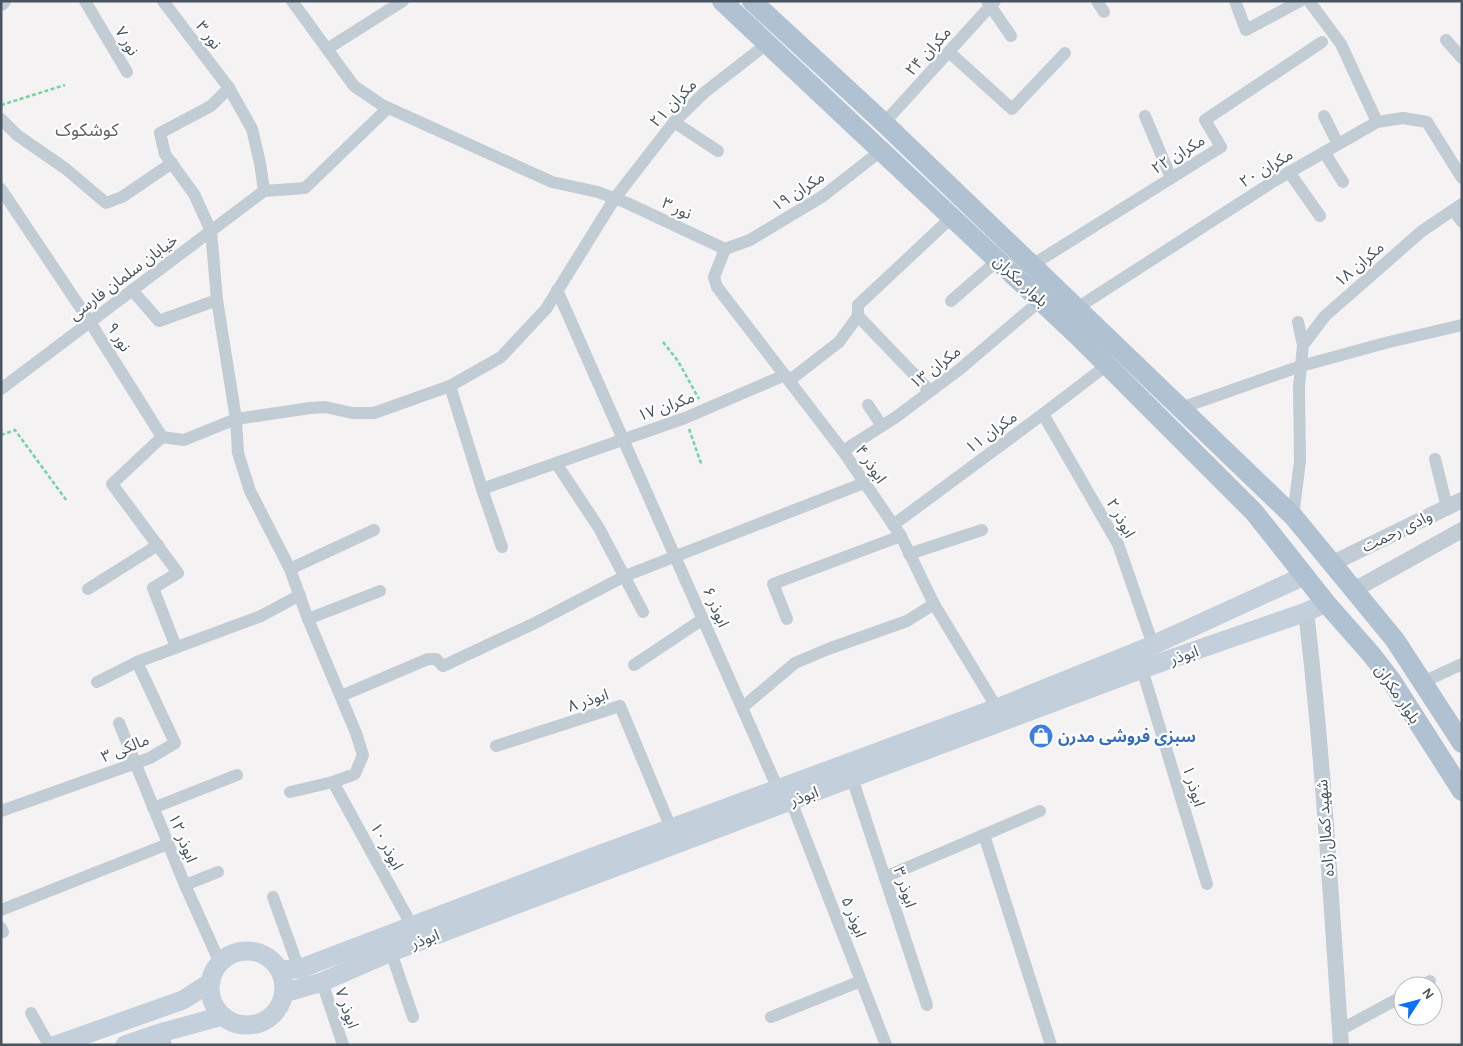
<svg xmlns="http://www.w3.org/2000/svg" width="1463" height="1046" viewBox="0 0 1463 1046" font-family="Karla,'Noto Sans Arabic',sans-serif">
	<rect width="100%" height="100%" fill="#f4f2f2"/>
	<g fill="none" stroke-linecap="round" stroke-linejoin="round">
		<!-- path -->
		<g stroke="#73d4a4" stroke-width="2.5" stroke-dasharray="4 2.5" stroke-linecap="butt">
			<polyline points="1,105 65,85"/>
			<polyline points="663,342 678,361 699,399"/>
			<polyline points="689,429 702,466"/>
			<polyline points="1,435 15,430 67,501"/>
		</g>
		<!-- minor -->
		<g stroke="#c2ccd4" stroke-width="12">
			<polyline points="85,1 127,72"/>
			<polyline points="163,1 229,88 252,129 260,163 264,191"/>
			<polyline points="292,1 354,86 382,105 552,182 598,192 627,203 725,249"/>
			<polyline points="987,1 1011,36"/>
			<polyline points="1097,1 1104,12"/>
			<polyline points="1235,1 1246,30 1300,1"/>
			<polyline points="1309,1 1341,44 1377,122"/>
			<polyline points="1446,40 1462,58"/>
			<polyline points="327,49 403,1"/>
			<polyline points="949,52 1012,109 1065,53"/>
			<polyline points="229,88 211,106 160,133 165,154 194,194 211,231 217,300 236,419 238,453 250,491 290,569 308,619 356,733 363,755 355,774 333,782 290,792"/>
			<polyline points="1145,116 1171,178"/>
			<polyline points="1324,116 1338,144"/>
			<polyline points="1,119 17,135 66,169 106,203 122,197 172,163"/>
			<polyline points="674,122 718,151"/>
			<polyline points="884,123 995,1"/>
			<polyline points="1324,152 1343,182"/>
			<polyline points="1289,172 1320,216"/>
			<polyline points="1,189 90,322 162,437 184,440 236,419 310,408 325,407 352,413 374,413 450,386 501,357 546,309 615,198 674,122 705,92 768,43"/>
			<polyline points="264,191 305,188 388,108"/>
			<polyline points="1453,210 1462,222"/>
			<polyline points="725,249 714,277 717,287 843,451 901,536 934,604 997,708"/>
			<polyline points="725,249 750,240 823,196 882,150"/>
			<polyline points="1032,265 1221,147 1205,120 1322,42"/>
			<polyline points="132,290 159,321 217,300"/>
			<polyline points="557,290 778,789"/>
			<polyline points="951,301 998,260"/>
			<polyline points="1077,308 1274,181 1377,122 1403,118 1427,122 1462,178"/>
			<polyline points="858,316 930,391"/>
			<polyline points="1298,322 1303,345"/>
			<polyline points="790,380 839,342 858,316 858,305 952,217"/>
			<polyline points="450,386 482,489 502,547"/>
			<polyline points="1,389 264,191"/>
			<polyline points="868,405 882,426"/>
			<polyline points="1181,408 1301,366 1389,342 1462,325"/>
			<polyline points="1043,414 1118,544 1153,645"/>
			<polyline points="162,437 112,484 178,573 153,588 176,647"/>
			<polyline points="843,451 896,417 960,369 1041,300"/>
			<polyline points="1435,459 1447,507"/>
			<polyline points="556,463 599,528 643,612"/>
			<polyline points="482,489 685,418 785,375"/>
			<polyline points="1293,516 1300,461 1299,387 1303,345 1325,316 1422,231 1462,204"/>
			<polyline points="893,525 1043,414 1107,365"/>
			<polyline points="909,554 982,530"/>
			<polyline points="290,569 374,530"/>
			<polyline points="88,589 158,545"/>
			<polyline points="308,619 380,591"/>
			<polyline points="787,619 773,584 901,536"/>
			<polyline points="634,665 703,619"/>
			<polyline points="1142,669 1207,884"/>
			<polyline points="97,682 137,662 261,616 300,595"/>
			<polyline points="1423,682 1462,664"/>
			<polyline points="341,696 428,659 436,659 443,666 535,623 625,576 864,483"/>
			<polyline points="743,707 795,663 828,649 907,621 934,604"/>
			<polyline points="119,723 185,885 220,963"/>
			<polyline points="496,746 620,706 671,828"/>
			<polyline points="852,778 927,1005"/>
			<polyline points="333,782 412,926"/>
			<polyline points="791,801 886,1045"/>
			<polyline points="153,808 237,775"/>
			<polyline points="1,811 150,758 175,743 137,662"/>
			<polyline points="984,835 1051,1045"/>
			<polyline points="885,877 1040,811"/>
			<polyline points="185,885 218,872"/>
			<polyline points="273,897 299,969"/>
			<polyline points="1,910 168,844"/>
			<polyline points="1,928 3,932"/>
			<polyline points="391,952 413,1017"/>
			<polyline points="322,982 343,1045"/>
			<polyline points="1422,986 1430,981"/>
			<polyline points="31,1013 49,1045"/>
			<polyline points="771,1017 861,981"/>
			<polyline points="1340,1030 1403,996"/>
			<polyline points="160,1033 166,1045"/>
		</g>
		<!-- tertiary -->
		<g stroke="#c2ccd4" stroke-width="16">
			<polyline points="1,3 3,1"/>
			<polyline points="1333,563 1462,500"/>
			<polyline points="1354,590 1462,530"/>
			<path d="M1306,612C1323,755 1331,900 1341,1045"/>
		</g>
		<!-- secondary -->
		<g stroke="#c3cfdb" stroke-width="19">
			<circle cx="247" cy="988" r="37"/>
			<polyline points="280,970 299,969 585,860 997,708 1153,645 1304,576"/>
			<polyline points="284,993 322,982 391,952 692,838 1142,669 1306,612 1326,603"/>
			<polyline points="56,1045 183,1000 211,982"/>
			<polyline points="125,1045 160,1033 222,1016"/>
		</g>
		<!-- primary -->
		<g stroke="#b0c1d2" stroke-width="20">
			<polyline points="722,1 1079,337 1254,512 1326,603 1371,654 1391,680 1462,791"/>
			<polyline points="752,1 884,123 1293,516 1395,640 1462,743"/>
		</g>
	</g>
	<!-- icons -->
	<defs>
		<symbol id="shop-disc" viewBox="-11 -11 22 22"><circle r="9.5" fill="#3f7fe0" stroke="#fff"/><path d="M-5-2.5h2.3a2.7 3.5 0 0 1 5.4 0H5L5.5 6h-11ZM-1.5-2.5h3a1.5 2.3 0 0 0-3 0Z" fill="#fff"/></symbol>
	</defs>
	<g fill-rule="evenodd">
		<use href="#shop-disc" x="1027" y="722" width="28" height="28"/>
	</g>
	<g text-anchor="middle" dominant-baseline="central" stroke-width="4.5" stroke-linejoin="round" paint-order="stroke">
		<!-- street labels -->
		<g font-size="16" fill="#485561" stroke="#fff">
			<text transform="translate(209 35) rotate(53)">نور ۳</text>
			<text transform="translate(127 41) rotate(59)">نور ۷</text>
			<text transform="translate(928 51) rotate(-48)">مکران ۲۴</text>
			<text transform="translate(673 103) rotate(-46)">مکران ۲۱</text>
			<text transform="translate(1178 154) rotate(-32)">مکران ۲۲</text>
			<text transform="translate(1266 168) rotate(-31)">مکران ۲۰</text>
			<text transform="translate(798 191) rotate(-33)">مکران ۱۹</text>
			<text transform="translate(677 208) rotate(25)">نور ۳</text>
			<text transform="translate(1359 264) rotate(-41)">مکران ۱۸</text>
			<text transform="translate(123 277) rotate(-37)">خیابان سلمان فارسی</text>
			<text transform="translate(1021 281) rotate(43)">بلوار مکران</text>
			<text transform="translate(119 337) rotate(58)">نور ۹</text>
			<text transform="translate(935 367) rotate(-38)">مکران ۱۳</text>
			<text transform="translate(666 406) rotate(-20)">مکران ۱۷</text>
			<text transform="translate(991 432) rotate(-36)">مکران ۱۱</text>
			<text transform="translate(871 464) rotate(56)">ابوذر ۴</text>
			<text transform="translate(1121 518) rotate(61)">ابوذر ۲</text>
			<text transform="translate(1397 531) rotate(-26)">وادی رحمت</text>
			<text transform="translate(716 607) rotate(66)">ابوذر ۶</text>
			<text transform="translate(1184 655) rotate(-19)">ابوذر</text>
			<text transform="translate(1398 694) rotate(56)">بلوار مکران</text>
			<text transform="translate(588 700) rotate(-18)">ابوذر ۸</text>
			<text transform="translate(125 748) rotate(-22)">مالکی ۳</text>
			<text transform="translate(1194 786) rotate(73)">ابوذر ۱</text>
			<text transform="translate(804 796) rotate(-20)">ابوذر</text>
			<text transform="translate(1325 828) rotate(-94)">شهید کمال زاده</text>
			<text transform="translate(183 838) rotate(68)">ابوذر ۱۲</text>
			<text transform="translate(387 846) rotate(62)">ابوذر ۱۰</text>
			<text transform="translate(905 887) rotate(72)">ابوذر ۳</text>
			<text transform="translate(854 917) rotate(69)">ابوذر ۵</text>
			<text transform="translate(425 939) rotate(-21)">ابوذر</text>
			<text transform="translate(347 1008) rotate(71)">ابوذر ۷</text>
		</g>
		<!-- shop labels -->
		<g font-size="16" font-weight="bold" fill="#366cbe" stroke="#fff" text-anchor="start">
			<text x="1058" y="736">سبزی فروشی مدرن</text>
		</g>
		<!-- neighbourhood labels -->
		<g font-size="18" fill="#5d6267" stroke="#fff">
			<text x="87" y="130">کوشکوک</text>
		</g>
	</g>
	<!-- border -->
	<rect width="1463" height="1046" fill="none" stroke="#485561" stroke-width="5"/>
	<!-- north arrow -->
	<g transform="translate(1418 1001) rotate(54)"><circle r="24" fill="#ffffff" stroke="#b6bbc0"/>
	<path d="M0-4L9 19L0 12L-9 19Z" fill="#0c72f4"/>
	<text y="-8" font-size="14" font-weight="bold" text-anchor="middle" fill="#485561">N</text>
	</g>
</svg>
